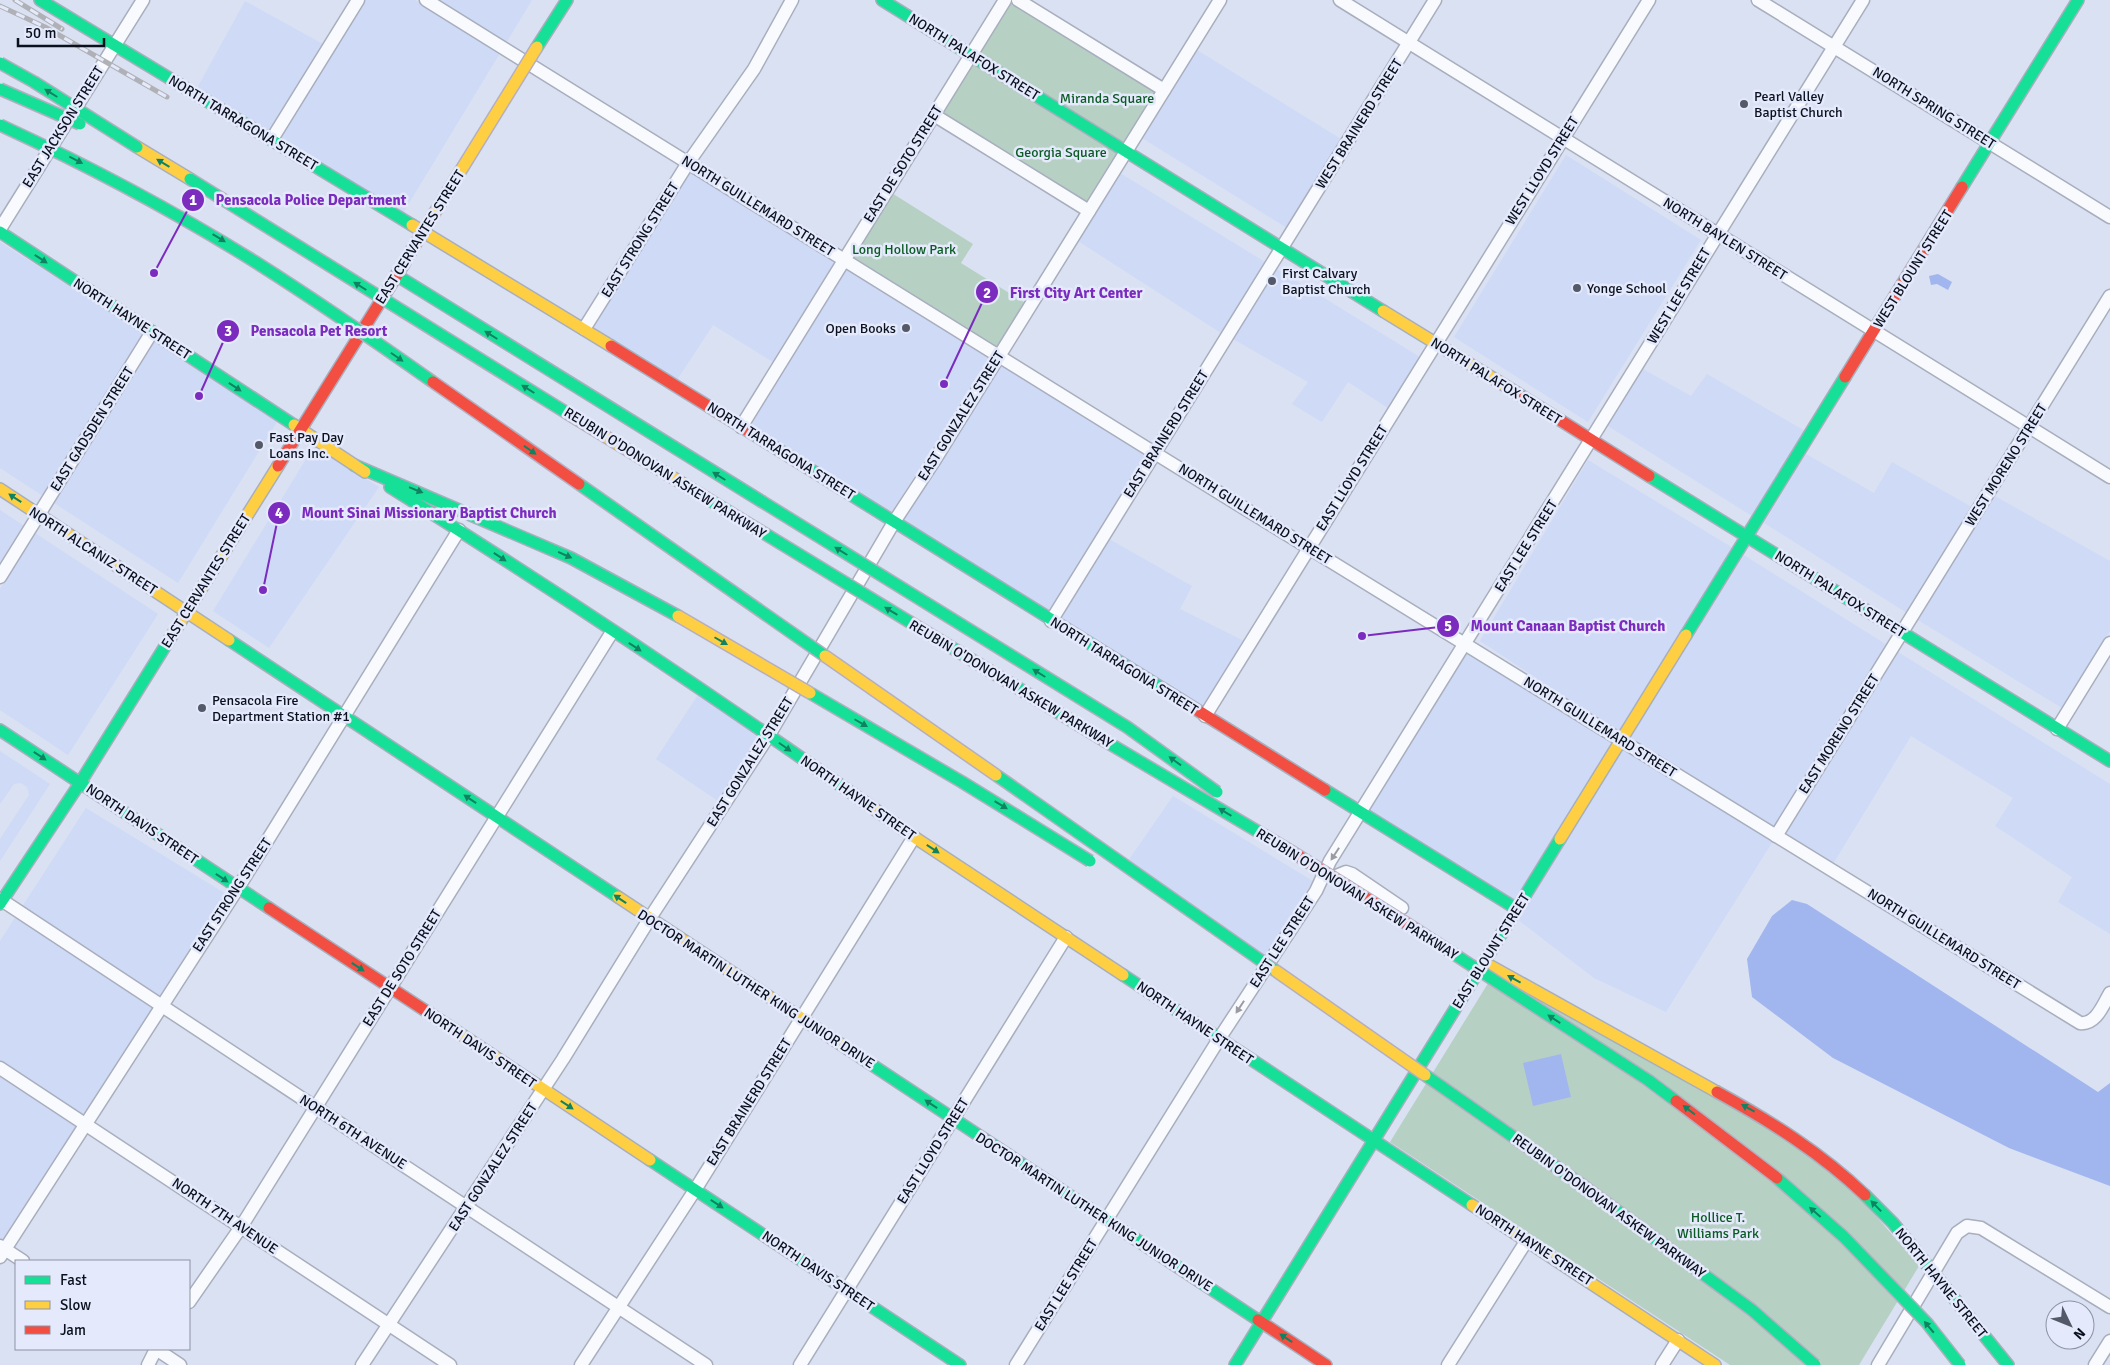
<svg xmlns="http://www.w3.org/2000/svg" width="2110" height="1365" viewBox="0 0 2110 1365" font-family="Signika,sans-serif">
	<rect width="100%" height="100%" fill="#dae1f2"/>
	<!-- built -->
	<g fill="#cedaf6">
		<polygon points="366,0 415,0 500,53 403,213 280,137"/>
		<polygon points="437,0 532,0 506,43"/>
		<polygon points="245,1 323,44 269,131 197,88"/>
		<polygon points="1197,50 1341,139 1287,228 1142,138"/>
		<polygon points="1566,155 1701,240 1588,422 1454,337"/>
		<polygon points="691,171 836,261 773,362 713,325 677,380 593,328"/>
		<polygon points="1120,173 1265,262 1221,333 1078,241"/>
		<polygon points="0,242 144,334 43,496 0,468"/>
		<polygon points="847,268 991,357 891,513 750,425"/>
		<polygon points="1277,269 1420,357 1388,408 1348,382 1322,422 1292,404 1308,382 1233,339"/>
		<polygon points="155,341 277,422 178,583 54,503"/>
		<polygon points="1002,364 1146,454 1048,612 902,520"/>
		<polygon points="1643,369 1691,396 1707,374 1805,431 1752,516 1608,426"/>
		<polygon points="314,446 379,487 269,648 213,611"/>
		<polygon points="1806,454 1874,493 1892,462 1972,507 1907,613 1764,523"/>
		<polygon points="1588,460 1733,548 1618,732 1480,641"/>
		<polygon points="1995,496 2110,561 2110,631 2062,708 1918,620"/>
		<polygon points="0,510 24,526 0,564"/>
		<polygon points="35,533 158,614 68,755 0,710 0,589"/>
		<polygon points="1109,539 1192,586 1180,609 1244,641 1202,707 1059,619"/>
		<polygon points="1744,555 1887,645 1774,827 1630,739"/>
		<polygon points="1467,652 1612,742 1514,901 1369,811"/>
		<polygon points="1898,652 2110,784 2110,934 2058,902 2072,877 1995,826 2013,798 1911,736 1833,864 1785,834"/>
		<polygon points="698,695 760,736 718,801 656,759"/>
		<polygon points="1623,749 1773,841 1666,1012 1594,978 1518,920"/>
		<polygon points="0,751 50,784 0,861 0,839 29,795 27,787 21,783 14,784 0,804"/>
		<polygon points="1173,796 1313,881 1265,956 1128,861"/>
		<polygon points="86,808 226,894 159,997 22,907"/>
		<polygon points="16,916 153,1007 83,1115 0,1061 0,941"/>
		<polygon points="0,1074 77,1125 2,1240 0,1239"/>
	</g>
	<!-- green -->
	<g fill="#b7d0c4">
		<polygon points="1005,0 1018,0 1164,90 1089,211 934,115"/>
		<polygon points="887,190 973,244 961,263 1030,306 999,355 844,259"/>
		<polygon points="1495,972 1757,1120 1824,1167 1865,1203 1919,1266 1859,1365 1730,1365 1390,1142"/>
	</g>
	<!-- water -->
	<g fill="#a1b6ee">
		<polygon points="1938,274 1952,282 1948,290 1937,284 1931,285 1929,276"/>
		<polygon points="1792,900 1807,904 2098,1092 2110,1083 2110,1186 2009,1148 1833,1058 1752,997 1747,959 1772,916"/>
		<polygon points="1561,1054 1571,1097 1533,1106 1523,1063"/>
	</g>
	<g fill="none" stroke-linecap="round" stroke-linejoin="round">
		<defs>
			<g id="street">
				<path d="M426,0L1166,460L2080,1023C2096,1025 2103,1005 2110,993"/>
				<polyline points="1018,0 1164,90"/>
				<polyline points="1340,0 2110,477"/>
				<polyline points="1758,0 2110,217"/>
				<polyline points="934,115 1089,211"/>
				<polyline points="272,139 358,0"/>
				<polyline points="0,229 143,0"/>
				<polyline points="584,329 688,163 754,69 792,0"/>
				<polyline points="741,427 1005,0"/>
				<polyline points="0,577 152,332"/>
				<polyline points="1051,621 1435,0"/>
				<polyline points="1205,716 1649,0"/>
				<polyline points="2057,729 2110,643"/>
				<polyline points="1776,836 2110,296"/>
				<polyline points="1334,877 1346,872 1352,874 1402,908"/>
				<polyline points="0,899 706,1365"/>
				<polyline points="0,1068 450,1365"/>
				<polyline points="0,1246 23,1261"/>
				<polyline points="0,1257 238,888 459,530"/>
				<polyline points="189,1302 241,1227 612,632"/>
				<polyline points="156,1349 180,1365"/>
				<polyline points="148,1365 156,1349"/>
				<polyline points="362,1365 563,1059 650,918 769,735 894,522 934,461 1220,0"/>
				<polyline points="581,1365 695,1190 914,837"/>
				<polyline points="800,1365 1066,937"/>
				<polyline points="1016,1365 1219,1039 1316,891 1330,861 1863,0"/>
				<polyline points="1448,1365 1527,1240"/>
				<polyline points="1662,1365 1678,1340"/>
				<polyline points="1878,1365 1957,1233 1967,1226 1981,1228 2110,1307"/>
				<polyline points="2095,1365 2110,1341"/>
			</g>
			<g id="fast">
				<polyline points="40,0 412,225"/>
				<polyline points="882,0 1383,311"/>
				<polyline points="537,47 567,0"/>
				<polyline points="1962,187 2078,0"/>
				<polyline points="0,232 294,425"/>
				<polyline points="396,275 761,501"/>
				<polyline points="750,432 1181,700"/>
				<polyline points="354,465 571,558 678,616"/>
				<polyline points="1649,476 2110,761"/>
				<path d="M390,487C550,587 708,692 863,801"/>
				<polyline points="1686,635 1845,377"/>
				<polyline points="229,640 618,897"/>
				<polyline points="0,730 269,908"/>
				<polyline points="1325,790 1517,909"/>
				<polyline points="0,904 80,783 169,640"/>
				<polyline points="1123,975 1472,1205"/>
				<polyline points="848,1049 1258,1320"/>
				<polyline points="650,1160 960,1365"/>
				<polyline points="1865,1195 1893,1223 2008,1365"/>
				<polyline points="1235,1365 1560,839"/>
			</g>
			<g id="slow">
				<polyline points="137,147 190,179"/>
				<polyline points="412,225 611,346"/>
				<polyline points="1383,311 1517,393"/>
				<polyline points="294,425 365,472"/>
				<polyline points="0,489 229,640"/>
				<polyline points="169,640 278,466"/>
				<polyline points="863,801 914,837 1123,975"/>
				<polyline points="1560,839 1686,635"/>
				<polyline points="618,897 848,1049"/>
				<polyline points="1487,964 1717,1092"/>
				<polyline points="432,1015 650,1160"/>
				<polyline points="1472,1205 1715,1365"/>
			</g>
			<g id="jam">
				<polyline points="611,346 750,432"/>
				<polyline points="1845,377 1962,187"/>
				<polyline points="1517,393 1649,476"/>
				<polyline points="278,466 405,262"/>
				<polyline points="1181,700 1325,790"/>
				<polyline points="269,908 432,1015"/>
				<path d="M1717,1092C1770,1121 1821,1153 1865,1195"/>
				<polyline points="1258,1320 1326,1365"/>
			</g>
		</defs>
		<!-- street casing -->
		<use href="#street" stroke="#a8aebd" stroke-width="15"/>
		<!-- fast casing -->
		<use href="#fast" stroke="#a8aebd" stroke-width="14"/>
		<!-- slow casing -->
		<use href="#slow" stroke="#a8aebd" stroke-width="14"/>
		<!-- jam casing -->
		<use href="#jam" stroke="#a8aebd" stroke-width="14"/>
		<!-- street -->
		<use href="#street" stroke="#f9fafd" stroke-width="12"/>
		<!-- fast -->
		<use href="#fast" stroke="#16e098" stroke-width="11"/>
		<!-- slow -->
		<use href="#slow" stroke="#ffcf43" stroke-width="11"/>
		<!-- jam -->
		<use href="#jam" stroke="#f24e42" stroke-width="11"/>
		<defs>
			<g id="rail">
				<polyline points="15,0 62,29"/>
				<polyline points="0,6 45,27 167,97"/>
			</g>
		</defs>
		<!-- rail casing -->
		<use href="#rail" stroke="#b0b1b6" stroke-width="5"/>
		<!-- rail -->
		<use href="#rail" stroke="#e4eafb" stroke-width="3" stroke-dasharray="9" stroke-linecap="butt"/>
		<defs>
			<g id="fast-bridge">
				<polyline points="0,63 34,82 137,147"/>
				<polyline points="0,89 80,124"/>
				<path d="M0,125C89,166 174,211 257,263C317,301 375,341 433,382"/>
				<polyline points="190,179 575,418"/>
				<polyline points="579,484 825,656"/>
				<polyline points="703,496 1100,738 1289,850"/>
				<polyline points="761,501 1127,727 1217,792"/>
				<polyline points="810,693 962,782 1090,861"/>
				<polyline points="996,775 1276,971"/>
				<polyline points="1417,930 1648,1080 1676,1101"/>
				<polyline points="1425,1075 1582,1185 1752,1310 1815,1365"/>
				<polyline points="1777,1178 1844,1237 1927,1323 1960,1365"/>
			</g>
			<g id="slow-bridge">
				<polyline points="408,256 537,47"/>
				<polyline points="575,418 703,496"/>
				<polyline points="678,616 810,693"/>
				<polyline points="825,656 996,775"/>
				<polyline points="1276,971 1425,1075"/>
			</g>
			<g id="jam-bridge">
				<polyline points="433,382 579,484"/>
				<polyline points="1289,850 1417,930"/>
				<polyline points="1676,1101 1777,1178"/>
			</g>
		</defs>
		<!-- fast-bridge casing -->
		<use href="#fast-bridge" stroke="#b5aec0" stroke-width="14" stroke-linecap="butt"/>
		<!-- slow-bridge casing -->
		<use href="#slow-bridge" stroke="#b5aec0" stroke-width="14" stroke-linecap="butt"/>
		<!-- jam-bridge casing -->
		<use href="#jam-bridge" stroke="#b5aec0" stroke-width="14" stroke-linecap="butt"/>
		<!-- fast-bridge -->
		<use href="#fast-bridge" stroke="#16e098" stroke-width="11"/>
		<!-- slow-bridge -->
		<use href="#slow-bridge" stroke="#ffcf43" stroke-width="11"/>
		<!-- jam-bridge -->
		<use href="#jam-bridge" stroke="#f24e42" stroke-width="11"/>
	</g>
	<!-- one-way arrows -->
	<defs><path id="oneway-solid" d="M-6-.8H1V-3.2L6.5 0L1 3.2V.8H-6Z" transform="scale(1.25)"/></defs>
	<g fill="#118261">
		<use href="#oneway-solid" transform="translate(51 93) rotate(-148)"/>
		<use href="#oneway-solid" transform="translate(76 160) rotate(27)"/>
		<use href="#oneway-solid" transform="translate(163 163) rotate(-149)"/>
		<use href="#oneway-solid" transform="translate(219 238) rotate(31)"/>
		<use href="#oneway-solid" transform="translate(41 259) rotate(33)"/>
		<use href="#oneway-solid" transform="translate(360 286) rotate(-148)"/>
		<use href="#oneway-solid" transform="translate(491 335) rotate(-148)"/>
		<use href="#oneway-solid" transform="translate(397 357) rotate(35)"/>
		<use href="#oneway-solid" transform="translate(235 387) rotate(34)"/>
		<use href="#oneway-solid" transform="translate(528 389) rotate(-148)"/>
		<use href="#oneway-solid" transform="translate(530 450) rotate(35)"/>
		<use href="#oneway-solid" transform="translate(719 476) rotate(-148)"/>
		<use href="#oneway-solid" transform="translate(416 490) rotate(22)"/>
		<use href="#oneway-solid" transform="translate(15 498) rotate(-147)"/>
		<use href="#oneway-solid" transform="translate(841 551) rotate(-148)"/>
		<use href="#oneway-solid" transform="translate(565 555) rotate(24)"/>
		<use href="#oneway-solid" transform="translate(500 557) rotate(34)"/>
		<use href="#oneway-solid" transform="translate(891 611) rotate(-149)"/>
		<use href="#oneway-solid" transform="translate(721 641) rotate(30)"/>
		<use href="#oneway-solid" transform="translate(635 647) rotate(33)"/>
		<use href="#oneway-solid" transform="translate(1039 673) rotate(-148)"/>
		<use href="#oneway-solid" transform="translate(861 723) rotate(30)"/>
		<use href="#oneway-solid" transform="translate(785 747) rotate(35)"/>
		<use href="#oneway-solid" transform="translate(40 756) rotate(33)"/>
		<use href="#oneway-solid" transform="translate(1175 761) rotate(-144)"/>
		<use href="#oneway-solid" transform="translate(470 799) rotate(-146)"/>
		<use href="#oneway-solid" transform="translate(1001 805) rotate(31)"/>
		<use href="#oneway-solid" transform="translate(1225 812) rotate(-149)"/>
		<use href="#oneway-solid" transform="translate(933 849) rotate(33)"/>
		<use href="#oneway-solid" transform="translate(222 878) rotate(34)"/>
		<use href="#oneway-solid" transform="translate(620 899) rotate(-146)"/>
		<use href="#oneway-solid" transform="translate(358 967) rotate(33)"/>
		<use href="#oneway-solid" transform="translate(1514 979) rotate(-151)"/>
		<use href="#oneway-solid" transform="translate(1554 1019) rotate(-147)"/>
		<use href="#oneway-solid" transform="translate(931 1104) rotate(-146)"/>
		<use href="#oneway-solid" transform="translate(567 1105) rotate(33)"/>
		<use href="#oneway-solid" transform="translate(1748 1108) rotate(-151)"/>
		<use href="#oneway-solid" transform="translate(1689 1110) rotate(-143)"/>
		<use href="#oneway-solid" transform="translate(717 1204) rotate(33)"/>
		<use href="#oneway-solid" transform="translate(1876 1206) rotate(-134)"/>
		<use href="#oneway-solid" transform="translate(1815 1212) rotate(-139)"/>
		<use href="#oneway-solid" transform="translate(1929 1327) rotate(-130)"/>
		<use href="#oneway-solid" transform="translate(1286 1338) rotate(-147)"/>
	</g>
	<g fill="#9a9ca4">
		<use href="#oneway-solid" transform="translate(1335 854) rotate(123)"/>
		<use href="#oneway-solid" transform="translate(1240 1007) rotate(123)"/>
	</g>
	<!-- markers -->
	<g fill="#535968" stroke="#e4eafb" stroke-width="2">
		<circle cx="1744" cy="104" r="5"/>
		<circle cx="1272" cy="281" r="5"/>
		<circle cx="1577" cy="288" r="5"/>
		<circle cx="906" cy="328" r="5"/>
		<circle cx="259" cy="445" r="5"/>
		<circle cx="202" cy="708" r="5"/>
	</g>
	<g text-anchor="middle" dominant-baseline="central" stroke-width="5" stroke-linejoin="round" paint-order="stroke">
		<!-- street labels -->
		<g font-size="14" fill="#0b101e" stroke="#e4eafb">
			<text transform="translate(974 57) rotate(32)">NORTH PALAFOX STREET</text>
			<text transform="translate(1934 108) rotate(32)">NORTH SPRING STREET</text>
			<text transform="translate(243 123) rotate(31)">NORTH TARRAGONA STREET</text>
			<text transform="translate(1359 124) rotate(-58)">WEST BRAINERD STREET</text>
			<text transform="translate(63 127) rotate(-58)">EAST JACKSON STREET</text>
			<text transform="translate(903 164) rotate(-58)">EAST DE SOTO STREET</text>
			<text transform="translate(1542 171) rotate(-58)">WEST LLOYD STREET</text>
			<text transform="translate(758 206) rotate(32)">NORTH GUILLEMARD STREET</text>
			<text transform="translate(420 237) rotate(-58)">EAST CERVANTES STREET</text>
			<text transform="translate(1725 239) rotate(32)">NORTH BAYLEN STREET</text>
			<text transform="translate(640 240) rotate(-58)">EAST STRONG STREET</text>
			<text transform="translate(1913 269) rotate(-58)">WEST BLOUNT STREET</text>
			<text transform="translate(1679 296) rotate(-59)">WEST LEE STREET</text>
			<text transform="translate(132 319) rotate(33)">NORTH HAYNE STREET</text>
			<text transform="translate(1496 381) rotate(32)">NORTH PALAFOX STREET</text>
			<text transform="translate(961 416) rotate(-58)">EAST GONZALEZ STREET</text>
			<text transform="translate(92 429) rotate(-58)">EAST GADSDEN STREET</text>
			<text transform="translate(1166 434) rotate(-58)">EAST BRAINERD STREET</text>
			<text transform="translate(781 451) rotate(32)">NORTH TARRAGONA STREET</text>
			<text transform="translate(2006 465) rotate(-58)">WEST MORENO STREET</text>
			<text transform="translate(665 473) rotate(32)">REUBIN O'DONOVAN ASKEW PARKWAY</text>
			<text transform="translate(1352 478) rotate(-58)">EAST LLOYD STREET</text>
			<text transform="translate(1255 514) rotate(32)">NORTH GUILLEMARD STREET</text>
			<text transform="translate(1526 546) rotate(-58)">EAST LEE STREET</text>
			<text transform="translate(93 551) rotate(33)">NORTH ALCANIZ STREET</text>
			<text transform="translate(206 581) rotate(-58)">EAST CERVANTES STREET</text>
			<text transform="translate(1840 594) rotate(32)">NORTH PALAFOX STREET</text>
			<text transform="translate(1124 666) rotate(32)">NORTH TARRAGONA STREET</text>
			<text transform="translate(1011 684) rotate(31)">REUBIN O'DONOVAN ASKEW PARKWAY</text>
			<text transform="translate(1600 727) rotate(32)">NORTH GUILLEMARD STREET</text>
			<text transform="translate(1839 734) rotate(-58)">EAST MORENO STREET</text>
			<text transform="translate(750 762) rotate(-58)">EAST GONZALEZ STREET</text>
			<text transform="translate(858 798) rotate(35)">NORTH HAYNE STREET</text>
			<text transform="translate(142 824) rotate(34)">NORTH DAVIS STREET</text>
			<text transform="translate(1357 894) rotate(32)">REUBIN O'DONOVAN ASKEW PARKWAY</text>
			<text transform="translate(232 895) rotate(-57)">EAST STRONG STREET</text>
			<text transform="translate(1944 939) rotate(32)">NORTH GUILLEMARD STREET</text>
			<text transform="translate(1282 942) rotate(-57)">EAST LEE STREET</text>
			<text transform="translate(1491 951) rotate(-58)">EAST BLOUNT STREET</text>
			<text transform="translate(402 968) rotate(-58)">EAST DE SOTO STREET</text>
			<text transform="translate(756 989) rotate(33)">DOCTOR MARTIN LUTHER KING JUNIOR DRIVE</text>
			<text transform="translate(1195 1023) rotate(34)">NORTH HAYNE STREET</text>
			<text transform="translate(480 1048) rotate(34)">NORTH DAVIS STREET</text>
			<text transform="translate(749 1102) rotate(-58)">EAST BRAINERD STREET</text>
			<text transform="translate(353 1132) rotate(33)">NORTH 6TH AVENUE</text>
			<text transform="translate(933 1151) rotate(-58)">EAST LLOYD STREET</text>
			<text transform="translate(493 1167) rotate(-57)">EAST GONZALEZ STREET</text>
			<text transform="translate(1609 1206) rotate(36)">REUBIN O'DONOVAN ASKEW PARKWAY</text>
			<text transform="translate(1094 1212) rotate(33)">DOCTOR MARTIN LUTHER KING JUNIOR DRIVE</text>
			<text transform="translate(225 1216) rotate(34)">NORTH 7TH AVENUE</text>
			<text transform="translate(1534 1245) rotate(33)">NORTH HAYNE STREET</text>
			<text transform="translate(818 1271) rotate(34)">NORTH DAVIS STREET</text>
			<text transform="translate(1941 1283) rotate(51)">NORTH HAYNE STREET</text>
			<text transform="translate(1066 1285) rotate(-58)">EAST LEE STREET</text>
		</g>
		<!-- poi labels -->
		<g font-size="14" fill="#0b101e" stroke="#e4eafb" text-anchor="start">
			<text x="1754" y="96">Pearl Valley<tspan x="1754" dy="16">Baptist Church</tspan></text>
			<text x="1282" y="273">First Calvary<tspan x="1282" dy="16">Baptist Church</tspan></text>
			<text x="1587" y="288">Yonge School</text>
			<text x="896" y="328" text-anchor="end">Open Books</text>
			<text x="269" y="437">Fast Pay Day<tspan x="269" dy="16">Loans Inc.</tspan></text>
			<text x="212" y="700">Pensacola Fire<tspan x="212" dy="16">Department Station #1</tspan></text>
		</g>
		<!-- park labels -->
		<g font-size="14" fill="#0b5a24" stroke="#e4eafb">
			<text x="1107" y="98">Miranda Square</text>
			<text x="1061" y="152">Georgia Square</text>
			<text x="904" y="249">Long Hollow Park</text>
			<text x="1718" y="1217">Hollice T.<tspan x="1718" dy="16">Williams Park</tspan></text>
		</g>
	</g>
	<!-- callouts -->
	<path fill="none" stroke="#7b2cbf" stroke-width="2" d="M154 273L193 200M944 384L987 292M199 396L228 331M263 590L279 513M1362 636L1448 626"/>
	<g fill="#7b2cbf" stroke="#e4eafb" stroke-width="2">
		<circle cx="154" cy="273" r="5"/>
		<circle cx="944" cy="384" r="5"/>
		<circle cx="199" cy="396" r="5"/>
		<circle cx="263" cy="590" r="5"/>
		<circle cx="1362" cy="636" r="5"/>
		<circle cx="193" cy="200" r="12"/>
		<circle cx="987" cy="292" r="12"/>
		<circle cx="228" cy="331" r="12"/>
		<circle cx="279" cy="513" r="12"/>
		<circle cx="1448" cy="626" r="12"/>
	</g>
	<g font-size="15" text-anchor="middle" font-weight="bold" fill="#fff">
		<text x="193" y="205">1</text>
		<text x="987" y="298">2</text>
		<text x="228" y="336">3</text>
		<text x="279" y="518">4</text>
		<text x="1448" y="631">5</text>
	</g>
	<g font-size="15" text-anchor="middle" font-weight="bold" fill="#7b2cbf" stroke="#e4eafb" stroke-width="5" stroke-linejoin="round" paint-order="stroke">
		<text x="311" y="205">Pensacola Police Department</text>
		<text x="1076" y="298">First City Art Center</text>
		<text x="319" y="336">Pensacola Pet Resort</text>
		<text x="429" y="518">Mount Sinai Missionary Baptist Church</text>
		<text x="1568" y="631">Mount Canaan Baptist Church</text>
	</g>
	<!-- legend -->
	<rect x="15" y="1260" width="175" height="90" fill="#e4eafb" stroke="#8d93a3"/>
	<rect x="25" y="1276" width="25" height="8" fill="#16e098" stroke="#8d93a3"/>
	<text x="60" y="1285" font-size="15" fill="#0b101e">Fast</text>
	<rect x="25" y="1301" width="25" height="8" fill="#ffcf43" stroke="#8d93a3"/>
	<text x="60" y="1310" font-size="15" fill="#0b101e">Slow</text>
	<rect x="25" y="1326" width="25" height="8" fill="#f24e42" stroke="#8d93a3"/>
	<text x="60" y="1335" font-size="15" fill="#0b101e">Jam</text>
	<!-- north arrow -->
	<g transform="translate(2070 1325) rotate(133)"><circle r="24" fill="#e4eafb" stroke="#8d93a3"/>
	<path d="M0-4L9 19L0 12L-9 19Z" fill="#535968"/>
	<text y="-8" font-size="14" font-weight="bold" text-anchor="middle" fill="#0b101e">N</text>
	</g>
	<!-- scale -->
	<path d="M18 38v8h86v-8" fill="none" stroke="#0b101e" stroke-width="2.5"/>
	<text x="25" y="38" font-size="15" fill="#0b101e" stroke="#e4eafb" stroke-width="4" paint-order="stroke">50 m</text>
</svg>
